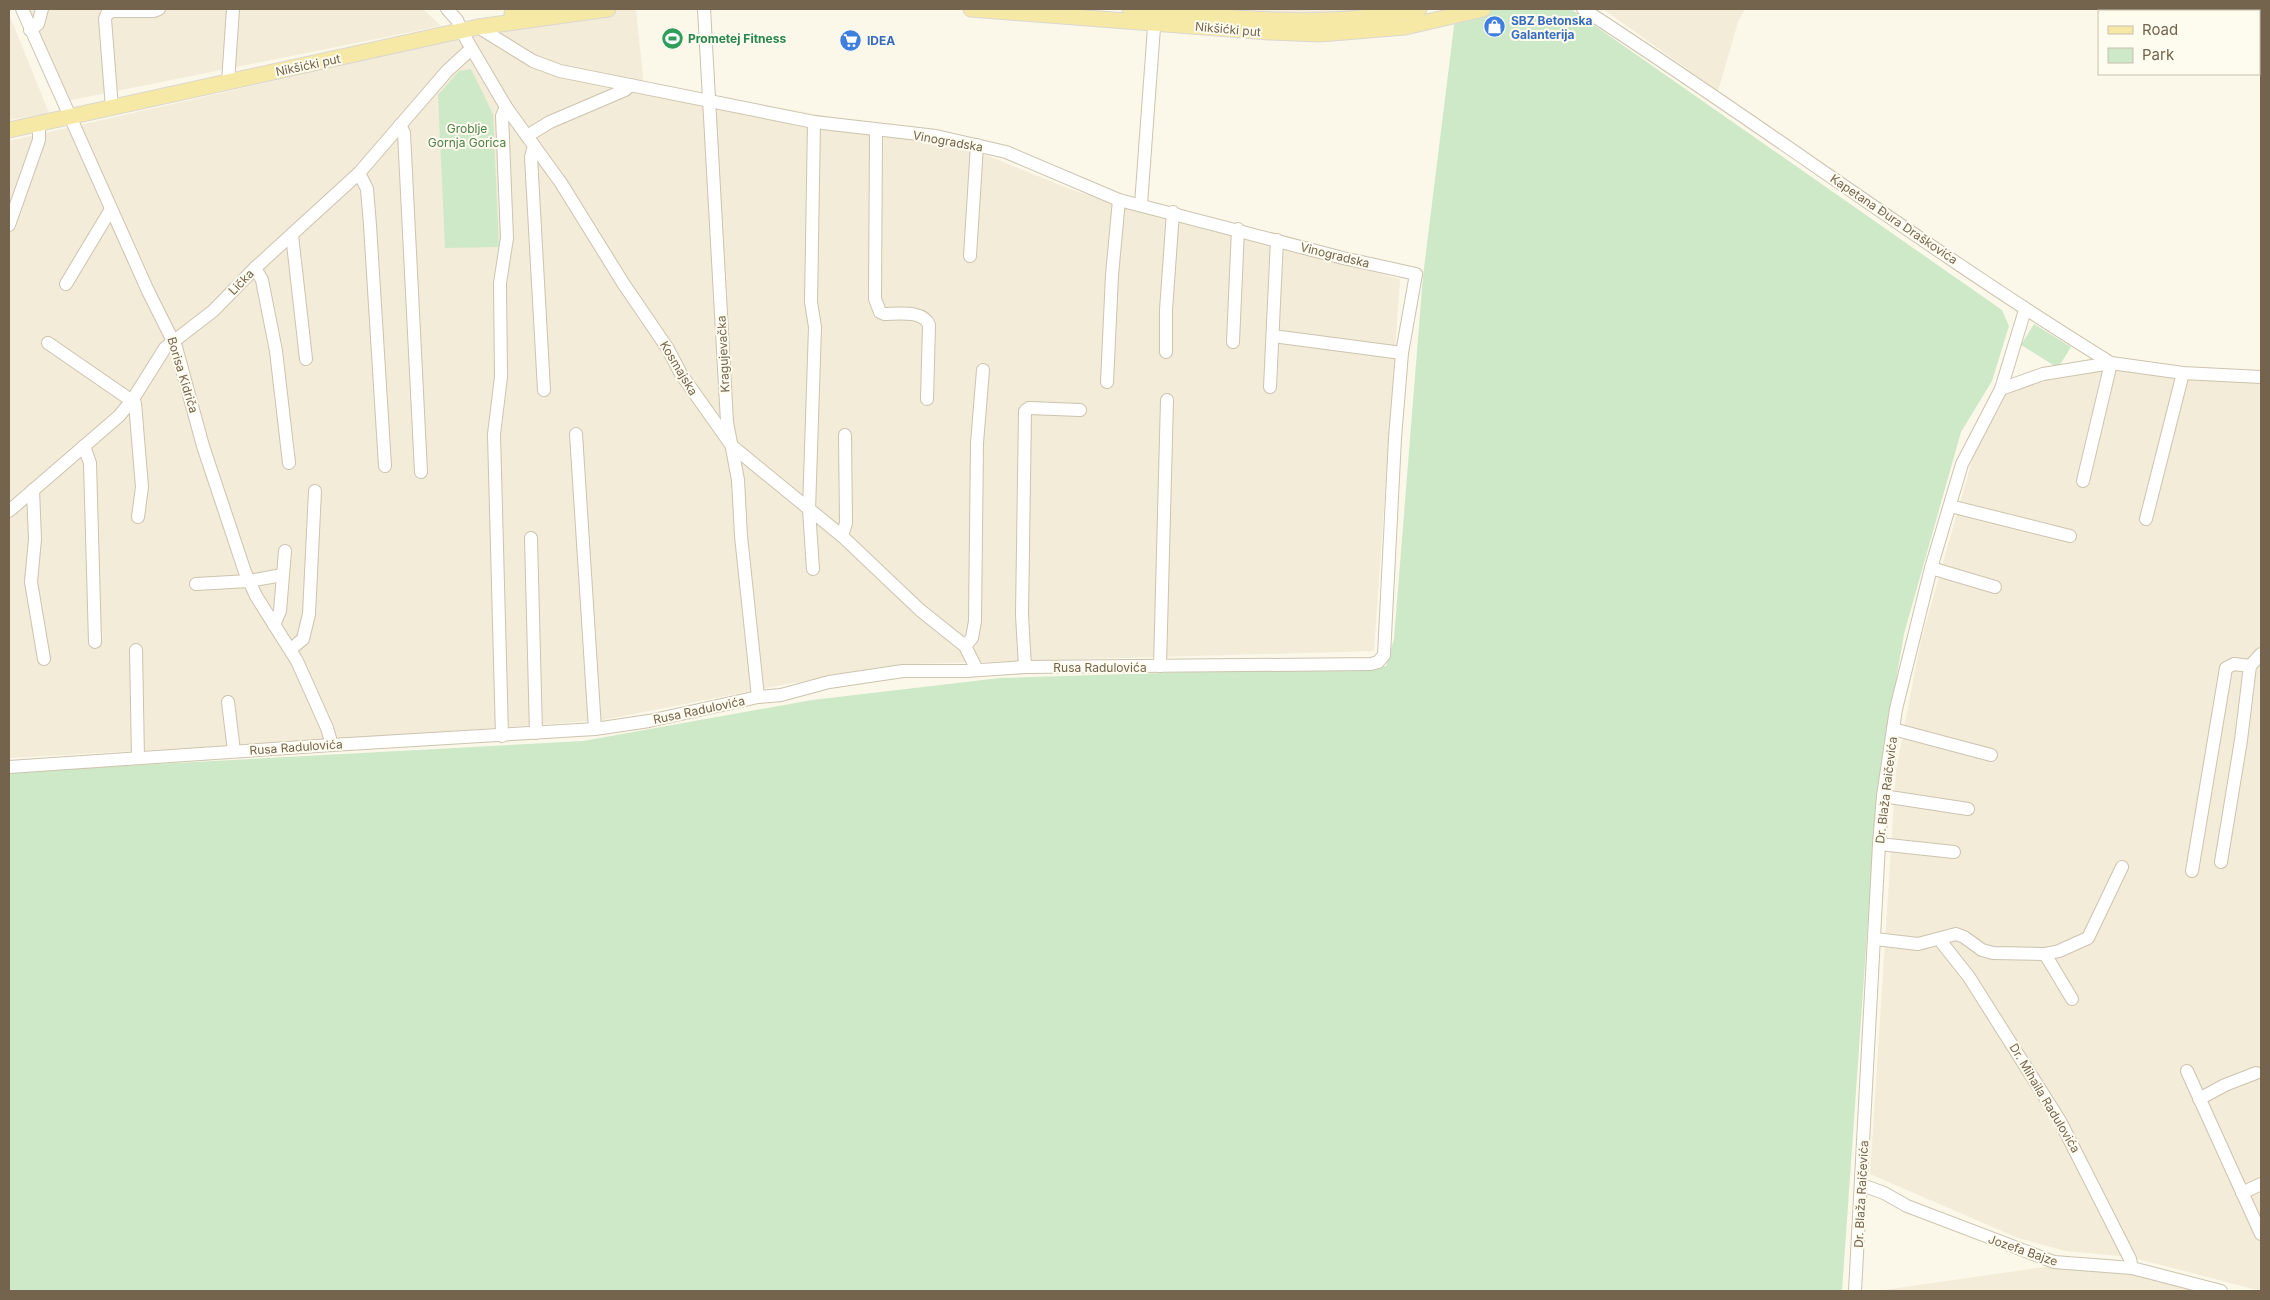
<svg xmlns="http://www.w3.org/2000/svg" width="2270" height="1300" viewBox="0 0 2270 1300" font-family="Inter,sans-serif">
	<rect width="100%" height="100%" fill="#fbf8e9"/>
	<!-- residential -->
	<g fill="#f3ecd8">
		<polygon points="29,9 423,9 441,26 67,101"/>
		<polygon points="628,9 636,9 644,87 714,96 938,136 1075,191 1400,279 1374,651 911,664 782,685 603,720 313,741 9,758 9,141 548,19"/>
		<polygon points="1156,9 1392,9 1328,19"/>
		<polygon points="1603,9 1745,9 1738,22 1718,91"/>
		<polygon points="9,14 49,113 9,120"/>
		<polygon points="2080,361 2121,368 2261,377 2261,1291 2130,1257 2065,1251 2018,1238 1870,1174 1896,771 1920,644 1980,432 2008,387"/>
		<polygon points="2058,1265 2123,1272 2203,1291 1877,1291"/>
	</g>
	<!-- green -->
	<g fill="#cee9c8">
		<polygon points="1483,9 1571,9 2002,310 2009,326 1992,381 1961,432 1904,634 1877,792 1842,1291 9,1291 9,772 583,741 812,700 1000,678 1386,666 1394,639 1423,276 1455,18"/>
		<polygon points="471,69 493,114 499,247 445,248 438,95 459,71"/>
		<polygon points="2034,324 2071,347 2058,368 2021,345"/>
	</g>
	<g fill="none" stroke-linecap="round" stroke-linejoin="round">
		<defs>
			<g id="minor">
				<polyline points="22,9 148,291 176,347 203,446 245,572 256,596 297,661 327,728 332,745"/>
				<polyline points="447,9 457,20 462,32 506,107 561,183 623,283 668,349 681,374 732,446 842,536 920,610 965,646 977,670"/>
				<polyline points="704,9 727,422 738,480 741,536 758,697"/>
				<path d="M1583,9C1761,124 1931,252 2111,363"/>
				<polyline points="30,30 38,24 42,9"/>
				<polyline points="228,82 233,9"/>
				<polyline points="112,108 105,19 107,14 112,11 154,11 159,9"/>
				<polyline points="400,125 404,133 421,472"/>
				<path d="M876,130L875,299L880,312L884,314C898,314 923,310 929,325L927,399"/>
				<polyline points="527,136 550,122 625,90 631,85"/>
				<polyline points="534,146 531,157 544,390"/>
				<polyline points="359,173 367,189 370,225 385,466"/>
				<polyline points="1141,204 1155,14"/>
				<polyline points="9,225 39,140 39,123"/>
				<polyline points="292,235 306,359"/>
				<polyline points="970,256 977,145"/>
				<polyline points="255,268 262,280 276,351 289,463"/>
				<polyline points="66,284 111,209"/>
				<polyline points="1273,336 1402,353"/>
				<polyline points="1233,342 1238,229"/>
				<polyline points="48,343 135,403 142,487 138,517"/>
				<polyline points="1166,352 1166,310 1173,212"/>
				<polyline points="1107,382 1112,275 1119,200"/>
				<polyline points="1270,387 1277,240"/>
				<polyline points="2001,389 2043,374 2111,363 2183,373 2261,377"/>
				<polyline points="576,434 595,729"/>
				<polyline points="84,446 90,463 95,642"/>
				<polyline points="2083,481 2111,363"/>
				<polyline points="33,490 35,539 31,582 44,659"/>
				<polyline points="1950,506 2070,536"/>
				<polyline points="9,511 119,416 133,399 165,348 213,311 255,268 359,173 447,71 471,49"/>
				<polyline points="2146,519 2183,373"/>
				<polyline points="842,536 846,523 845,435"/>
				<polyline points="531,538 536,733"/>
				<polyline points="1931,568 1995,587"/>
				<polyline points="813,569 809,510 815,327 811,302 814,122"/>
				<polyline points="196,584 249,581 282,575"/>
				<polyline points="274,625 280,611 285,551"/>
				<polyline points="965,646 972,638 975,621 977,443 983,370"/>
				<polyline points="291,649 303,639 309,614 315,491"/>
				<polyline points="136,650 138,758"/>
				<polyline points="1160,666 1167,400"/>
				<polyline points="1025,667 1022,615 1025,411 1029,408 1080,410"/>
				<polyline points="228,702 234,751"/>
				<polyline points="1893,729 1991,755"/>
				<polyline points="502,736 494,434 501,377 500,283 507,238 502,116 506,107"/>
				<polyline points="9,767 332,745 595,729 649,721 758,697 781,695 829,682 903,671 966,671 1025,667 1371,664 1378,662 1384,655 1395,438 1402,353 1416,274 1343,258 1119,200 1006,152 936,136 814,122 560,71 533,61 478,27"/>
				<polyline points="1883,796 1968,809"/>
				<polyline points="1879,844 1954,852"/>
				<polyline points="2221,862 2241,740 2250,666 2261,654"/>
				<polyline points="2192,871 2226,668 2234,664 2250,666"/>
				<polyline points="1875,939 1918,944 1956,934 1964,937 1982,950 1993,953 2045,954 2059,951 2088,938 2122,867"/>
				<polyline points="1939,939 1969,977 2060,1121 2130,1259 2132,1268"/>
				<polyline points="2045,954 2072,999"/>
				<polyline points="2187,1071 2261,1234"/>
				<polyline points="2199,1099 2225,1085 2256,1073"/>
				<polyline points="1862,1185 1884,1193 1907,1206 2054,1262 2132,1268 2221,1291"/>
				<polyline points="2242,1193 2261,1184"/>
				<polyline points="1855,1291 1879,844 1883,796 1896,709 1931,568 1962,464 2001,389 2025,310"/>
			</g>
			<g id="major">
				<polyline points="971,9 1269,32 1320,34 1405,27 1483,9"/>
				<path d="M1130,9C1228,18 1322,30 1419,9"/>
				<polyline points="512,14 538,9"/>
				<polyline points="9,130 478,27 608,9"/>
			</g>
		</defs>
		<!-- minor casing -->
		<use href="#minor" stroke="#cdc3af" stroke-width="14"/>
		<!-- major casing -->
		<use href="#major" stroke="#dbd7d1" stroke-width="17"/>
		<!-- minor -->
		<use href="#minor" stroke="#fff" stroke-width="12"/>
		<!-- major -->
		<use href="#major" stroke="#f6e9a6" stroke-width="15"/>
	</g>
	<!-- icons -->
	<defs>
		<symbol id="shop-disc" viewBox="-11 -11 22 22"><circle r="9.5" fill="#3f7fe0" stroke="#fefbef"/><path d="M-5-2.5h2.3a2.7 3.5 0 0 1 5.4 0H5L5.5 6h-11ZM-1.5-2.5h3a1.5 2.3 0 0 0-3 0Z" fill="#fff"/></symbol>
		<symbol id="stadium-disc" viewBox="-11 -11 22 22"><circle r="9.5" fill="#2e9e5b" stroke="#fefbef"/><path d="M0-5a6.5 5 0 1 0 0 10a6.5 5 0 1 0 0-10ZM-3.5-1.8h7v3.6h-7Z" fill="#fff"/></symbol>
		<symbol id="supermarket-disc" viewBox="-11 -11 22 22"><circle r="9.5" fill="#3f7fe0" stroke="#fefbef"/><path d="M-6-5.5h2.5l.6 2H6L4.5 2H-2.5L-4.4-4H-6ZM-1.5 3.2a1.3 1.3 0 1 0 .1 0ZM3 3.2a1.3 1.3 0 1 0 .1 0Z" fill="#fff"/></symbol>
	</defs>
	<g fill-rule="evenodd">
		<use href="#shop-disc" x="1482" y="14" width="25" height="25"/>
		<use href="#stadium-disc" x="660" y="26" width="25" height="25"/>
		<use href="#supermarket-disc" x="838" y="28" width="25" height="25"/>
	</g>
	<g text-anchor="middle" dominant-baseline="central" stroke-width="4" stroke-linejoin="round" paint-order="stroke">
		<!-- shop labels -->
		<g font-size="12" font-weight="bold" fill="#366cbe" stroke="#fefbef" text-anchor="start">
			<text x="1511" y="20">SBZ Betonska<tspan x="1511" dy="14">Galanterija</tspan></text>
			<text x="867" y="40">IDEA</text>
		</g>
		<!-- street labels -->
		<g font-size="12" fill="#74644e" stroke="#fefbef">
			<text transform="translate(1228 29) rotate(5)">Nikšićki put</text>
			<text transform="translate(308 65) rotate(-12)">Nikšićki put</text>
			<text transform="translate(948 141) rotate(10)">Vinogradska</text>
			<text transform="translate(1894 219) rotate(34)">Kapetana Đura Draškovića</text>
			<text transform="translate(1335 255) rotate(14)">Vinogradska</text>
			<text transform="translate(241 282) rotate(-46)">Lička</text>
			<text transform="translate(723 354) rotate(-93)">Kragujevačka</text>
			<text transform="translate(679 368) rotate(59)">Kosmajska</text>
			<text transform="translate(183 375) rotate(73)">Borisa Kidriča</text>
			<text x="1100" y="667">Rusa Radulovića</text>
			<text transform="translate(699 710) rotate(-12)">Rusa Radulovića</text>
			<text transform="translate(296 747) rotate(-4)">Rusa Radulovića</text>
			<text transform="translate(1886 790) rotate(-83)">Dr. Blaža Raičevića</text>
			<text transform="translate(2045 1098) rotate(59)">Dr. Mihaila Radulovića</text>
			<text transform="translate(1861 1194) rotate(-87)">Dr. Blaža Raičevića</text>
			<text transform="translate(2023 1250) rotate(19)">Jozefa Bajze</text>
		</g>
		<!-- leisure labels -->
		<g font-size="12" font-weight="bold" fill="#27864d" stroke="#fefbef" text-anchor="start">
			<text x="688" y="38">Prometej Fitness</text>
		</g>
		<!-- park labels -->
		<g font-size="12" fill="#4e7f49" stroke="#fefbef">
			<text x="467" y="128">Groblje<tspan x="467" dy="14">Gornja Gorica</tspan></text>
		</g>
	</g>
	<!-- border -->
	<rect width="2270" height="1300" fill="none" stroke="#74644e" stroke-width="20"/>
	<!-- legend -->
	<rect x="2098" y="10" width="162" height="65" fill="#fefbef" stroke="#c7bfaf"/>
	<rect x="2108" y="26" width="25" height="8" fill="#f6e9a6" stroke="#c7bfaf"/>
	<text x="2142" y="35" font-size="15" fill="#74644e">Road</text>
	<rect x="2108" y="48" width="25" height="15" fill="#cee9c8" stroke="#c7bfaf"/>
	<text x="2142" y="60" font-size="15" fill="#74644e">Park</text>
</svg>
